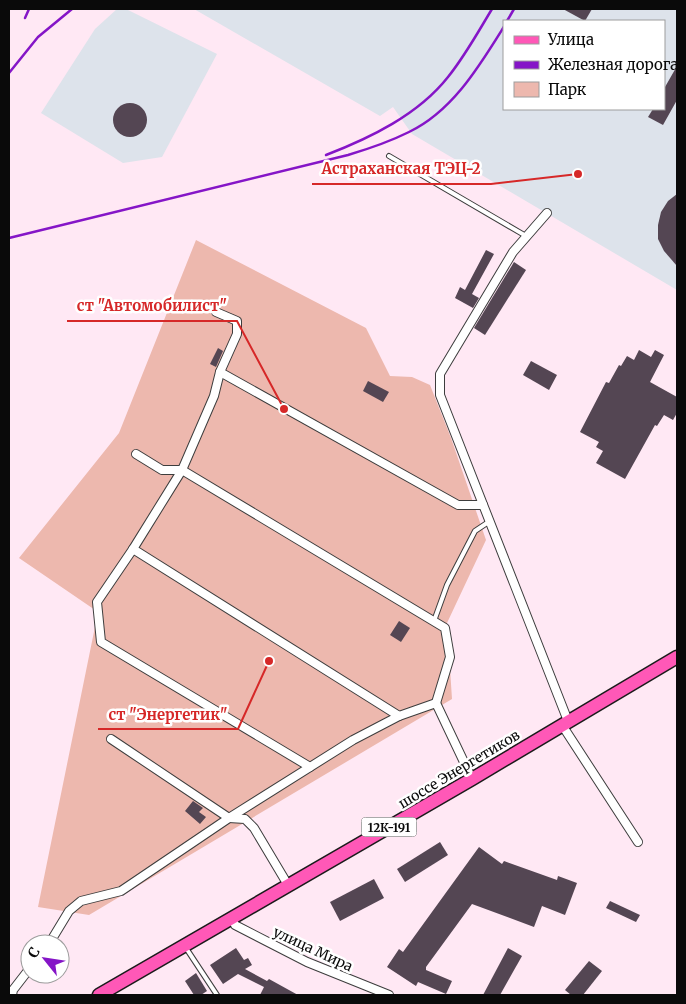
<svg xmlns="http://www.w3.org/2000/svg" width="686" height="1004" viewBox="0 0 686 1004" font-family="Merriweather,serif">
	<rect width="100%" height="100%" fill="#ffe8f4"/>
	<!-- industrial -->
	<g fill="#dde3eb" fill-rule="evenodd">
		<polygon points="117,9 126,9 217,54 162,157 123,163 41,113 95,29"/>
		<path d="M194,9H677V290L412,134L393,107L380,116ZM505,21H665V109H505Z"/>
	</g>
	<!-- green -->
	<polygon fill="#edb8ae" points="196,240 366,328 390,376 412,377 430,385 451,438 486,540 447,623 452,699 89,915 38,907 98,612 19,558 119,433"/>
	<!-- building -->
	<g fill="#544653">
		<polygon points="563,9 592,9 585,21"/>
		<polygon points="677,66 677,100 663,125 648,117 653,109 665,109 665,87"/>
		<circle cx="130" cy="120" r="17"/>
		<polygon points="677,194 677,266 664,251 658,239 658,225 661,212 668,201"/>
		<polygon points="486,250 494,254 472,294 479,298 473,308 455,298 460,287 465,290"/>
		<polygon points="514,262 526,270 485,335 474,328"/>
		<polygon points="218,348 223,351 216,367 210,364"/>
		<polygon points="639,350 651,357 655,350 664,355 650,382 677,397 677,413 673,420 664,415 657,426 655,425 625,479 596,463 603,451 596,447 599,442 580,432 606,382 609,383 619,365 621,366 627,356 634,360"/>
		<polygon points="531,361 557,375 549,390 523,375"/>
		<polygon points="368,381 389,392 383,402 363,391"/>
		<polygon points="399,621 410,628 401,642 390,635"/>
		<polygon points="193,801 203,808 199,812 206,817 200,824 185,811"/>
		<polygon points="440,842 448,855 405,882 397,869"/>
		<polygon points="479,847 502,864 504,861 557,880 558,876 577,883 565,915 542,906 534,927 472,904 426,967 426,970 452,981 446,994 418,982 416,986 387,967 399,949 403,952"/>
		<polygon points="374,879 384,898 340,921 330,902"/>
		<polygon points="610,901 640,915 636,922 606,908"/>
		<polygon points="236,948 244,960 248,958 252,965 245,969 267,981 269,979 298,995 260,995 264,987 238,974 223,984 210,965"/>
		<polygon points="508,948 522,956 500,995 483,995"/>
		<polygon points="589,961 602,971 583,995 571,995 565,990"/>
		<polygon points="196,973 207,991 201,995 194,995 185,981"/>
	</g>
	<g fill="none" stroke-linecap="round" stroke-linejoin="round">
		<defs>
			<g id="lane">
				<polyline points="389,156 526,236"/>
				<polyline points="434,621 447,585 475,531 490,521"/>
				<polyline points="186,948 217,995"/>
			</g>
			<g id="street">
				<polyline points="547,213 513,252 440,374 440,395 568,721"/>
				<polyline points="216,312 237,321 237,334 220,372 214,396 182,470 133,549 97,602 101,642 310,767"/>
				<polyline points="220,372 458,505 483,505"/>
				<polyline points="136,454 162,470 182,470 445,628 450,657 436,703"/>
				<polyline points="133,549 399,716 436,703 472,779"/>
				<polyline points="562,725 638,842"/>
				<polyline points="111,739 229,818 245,819 254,828 288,885"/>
				<polyline points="232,918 235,925 307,962 389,995"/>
				<polyline points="49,944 69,911 81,901 121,891 229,818 353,740 399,716"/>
				<polyline points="12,995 13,990 30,968"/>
			</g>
			<polyline id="primary" points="99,995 472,779 677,657"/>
		</defs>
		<!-- lane casing -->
		<use href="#lane" stroke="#3d3d3d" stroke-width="6"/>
		<!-- street casing -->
		<use href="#street" stroke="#3d3d3d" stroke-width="10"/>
		<!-- primary casing -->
		<use href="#primary" stroke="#1b1b1b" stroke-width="15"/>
		<!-- lane -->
		<use href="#lane" stroke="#fff" stroke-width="4"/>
		<!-- street -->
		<use href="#street" stroke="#fff" stroke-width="8"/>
		<!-- primary -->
		<use href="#primary" stroke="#ff58b7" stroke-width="12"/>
		<!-- rail -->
		<g stroke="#8515c7" stroke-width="2.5">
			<polyline points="25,18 29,9"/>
			<polyline points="507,21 514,9"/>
			<polyline points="9,73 38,37 72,9"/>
			<path d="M326,155C370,138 418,115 448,77C465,56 478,32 492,9"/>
			<path d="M9,238L348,155C368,149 389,142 409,132C453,111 480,65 505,25"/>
		</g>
	</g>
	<g text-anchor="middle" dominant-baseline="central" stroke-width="5" stroke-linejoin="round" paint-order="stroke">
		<!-- shield labels -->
		<rect fill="#fff" stroke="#545454" stroke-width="1" x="361.5" y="817.5" width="55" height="19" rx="4"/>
		<g font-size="12" font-weight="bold" fill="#0a0a0a">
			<text x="389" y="827">12К-191</text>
		</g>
		<!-- street labels -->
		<g font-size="14" fill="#0a0a0a" stroke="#fff">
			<text transform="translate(459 769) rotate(-31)">шоссе Энергетиков</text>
			<text transform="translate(313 949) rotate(25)">улица Мира</text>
		</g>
	</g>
	<!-- callouts -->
	<path fill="none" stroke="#d62828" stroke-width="2" d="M578 174L491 184H312M284 409L237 321H67M269 661L238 729H98"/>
	<g fill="#d62828" stroke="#fff" stroke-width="2">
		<circle cx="578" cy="174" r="5"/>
		<circle cx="284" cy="409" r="5"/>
		<circle cx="269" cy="661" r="5"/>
	</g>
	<g font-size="15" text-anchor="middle" font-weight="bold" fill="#d62828" stroke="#fff" stroke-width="5" stroke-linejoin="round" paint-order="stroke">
		<text x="401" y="174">Астраханская ТЭЦ-2</text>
		<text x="152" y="311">ст "Автомобилист"</text>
		<text x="168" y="720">ст "Энергетик"</text>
	</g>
	<!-- border -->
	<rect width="686" height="1004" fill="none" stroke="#0a0a0a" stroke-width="20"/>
	<!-- legend -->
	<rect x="503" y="20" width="162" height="90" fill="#ffffff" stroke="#9d9d9d"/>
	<rect x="514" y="36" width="25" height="8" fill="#ff58b7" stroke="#9d9d9d"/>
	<text x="548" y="45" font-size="15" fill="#0a0a0a">Улица</text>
	<rect x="514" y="61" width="25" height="8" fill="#8515c7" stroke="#9d9d9d"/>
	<text x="548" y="70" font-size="15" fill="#0a0a0a">Железная дорога</text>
	<rect x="514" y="82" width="25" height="15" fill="#edb8ae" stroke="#9d9d9d"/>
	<text x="548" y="95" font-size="15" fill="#0a0a0a">Парк</text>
	<!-- north arrow -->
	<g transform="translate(45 959) rotate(300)"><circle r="24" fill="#ffffff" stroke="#9d9d9d"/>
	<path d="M0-4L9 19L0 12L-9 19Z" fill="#8515c7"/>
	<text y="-8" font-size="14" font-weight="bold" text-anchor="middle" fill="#0a0a0a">С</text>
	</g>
</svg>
